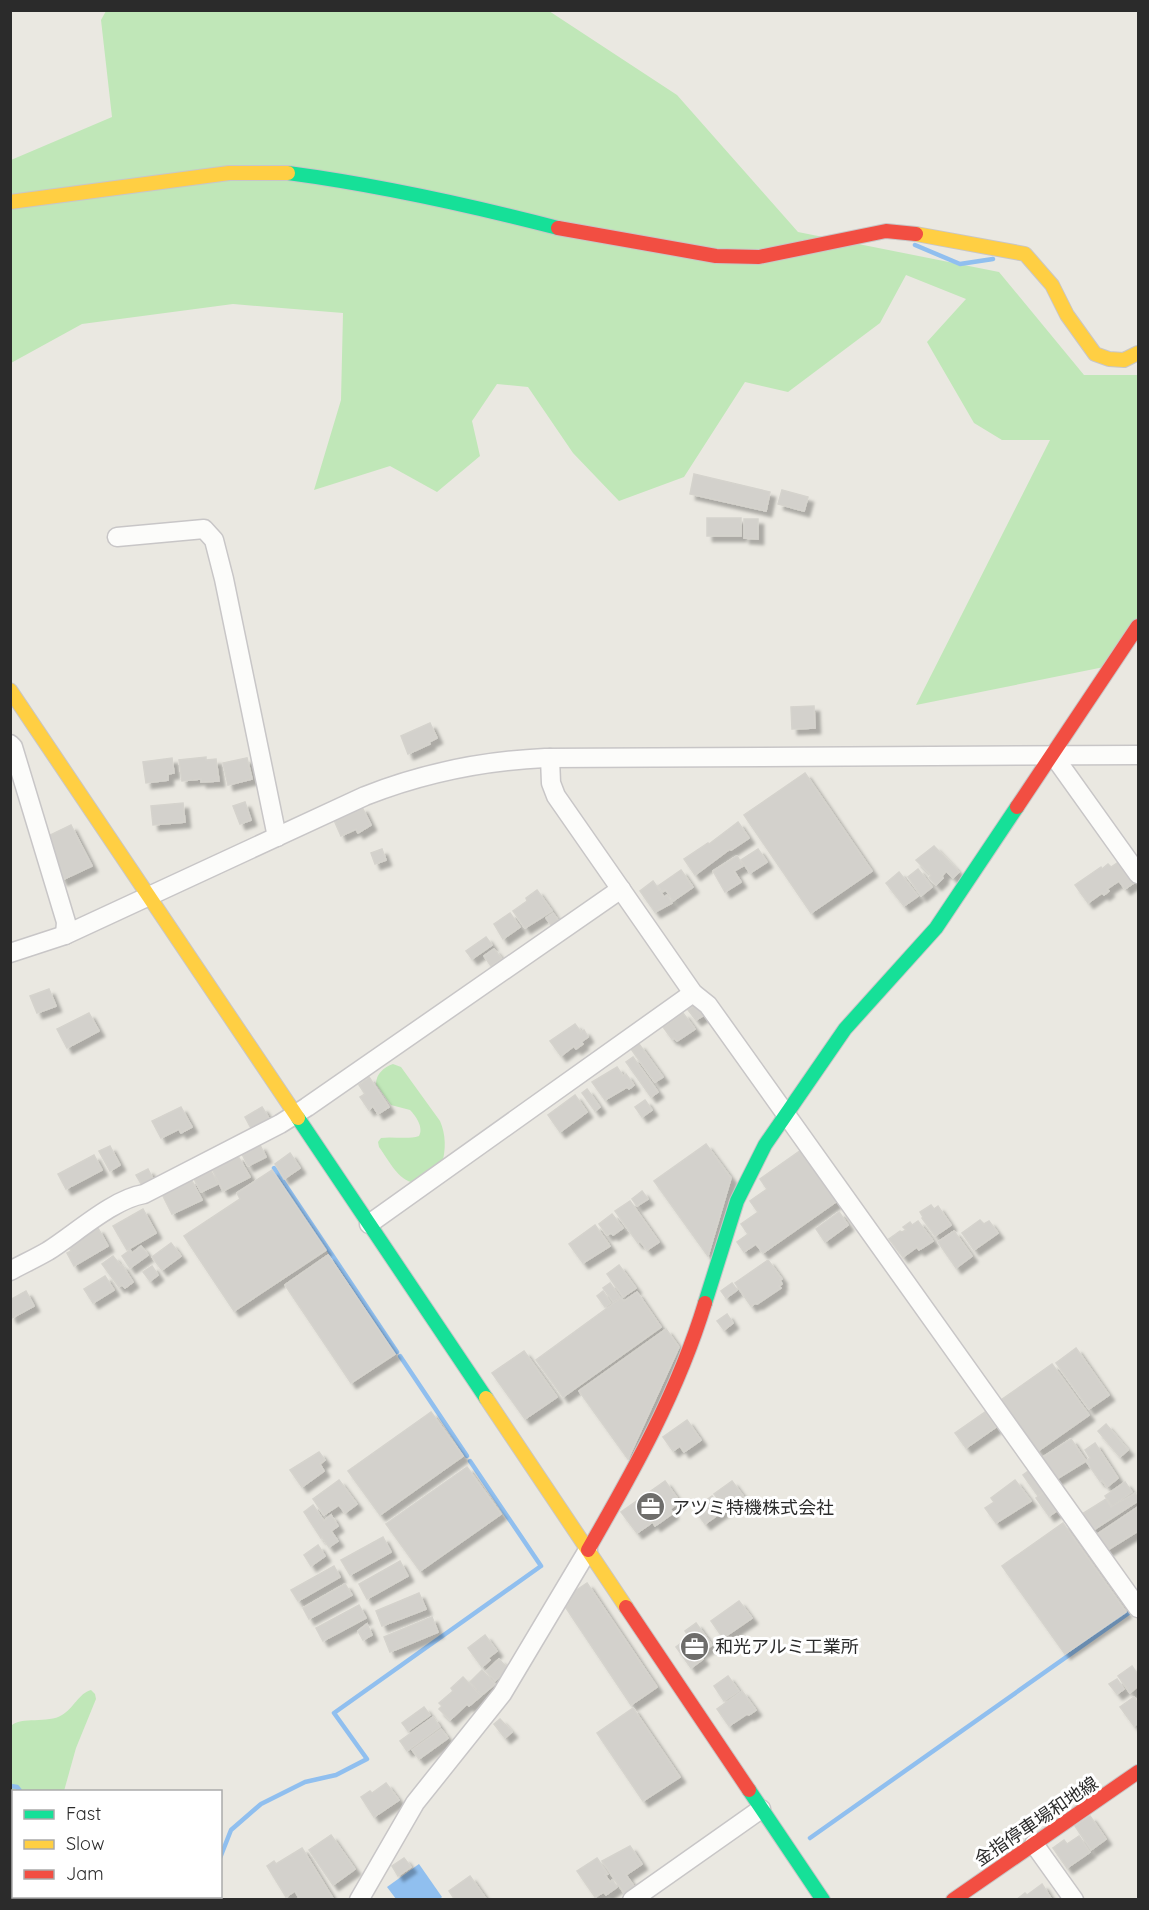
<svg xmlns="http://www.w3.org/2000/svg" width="1149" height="1910" viewBox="0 0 1149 1910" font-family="Quicksand,'Noto Sans JP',sans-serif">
	<defs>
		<filter id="shadow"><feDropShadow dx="5.5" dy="5.5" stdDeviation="1.5" flood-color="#0004"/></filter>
	</defs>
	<rect width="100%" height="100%" fill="#eae8e1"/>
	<!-- green -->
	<g fill="#c0e7b8">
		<polygon points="106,11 549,11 677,95 798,232 999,272 1084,375 1138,375 1138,617 1114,665 916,705 1050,440 1002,440 974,423 927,342 966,299 906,275 880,323 788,392 745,382 684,477 619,501 573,453 528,387 497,384 472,421 480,456 437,492 390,466 314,490 341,400 343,313 233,304 82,324 11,363 11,160 112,117 101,20"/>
		<path d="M393,1064L401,1067L440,1121C446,1135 446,1149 442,1164L415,1183C397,1180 389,1160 379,1147L378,1142L381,1138C393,1136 407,1140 419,1136C424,1128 416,1116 410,1110L391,1105L376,1084C376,1074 384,1067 393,1064Z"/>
		<path d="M91,1690L95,1694L96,1699L76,1748L64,1791L14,1792V1896H209L217,1899H11V1726C21,1716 48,1724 62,1715C73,1709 79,1693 91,1690Z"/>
	</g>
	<!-- water -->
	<polygon fill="#90bfef" points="419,1864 442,1897 439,1900 396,1899 387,1887"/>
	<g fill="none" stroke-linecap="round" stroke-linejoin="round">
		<!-- stream -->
		<g stroke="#90bfef" stroke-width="4.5">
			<polyline points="915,245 960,264 993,259"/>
			<polyline points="274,1168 397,1352"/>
			<polyline points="400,1356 467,1456"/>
			<polyline points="11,1786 17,1787 21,1792"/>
			<polyline points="10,1811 14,1809"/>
			<polyline points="810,1838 1133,1610"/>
			<polyline points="220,1858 231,1830 261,1804 305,1782 336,1775 367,1759 334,1713 541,1566 470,1461"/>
			<polyline points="10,1875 14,1876"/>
			<polyline points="202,1896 206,1896"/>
		</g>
	</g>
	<!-- building -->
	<g fill="#d3d1cc" stroke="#d5d3cd" stroke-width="1.5" filter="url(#shadow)">
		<polygon points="694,474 770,492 766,511 690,494"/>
		<polygon points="782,490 808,497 804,511 778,504"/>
		<rect x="707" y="518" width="34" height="18"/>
		<polygon points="744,519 758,519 758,539 744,538"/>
		<polygon points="814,706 815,728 792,729 791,707"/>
		<polygon points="430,723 437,738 429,742 430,744 408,754 401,736"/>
		<polygon points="206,757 206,760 216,759 219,781 201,782 201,779 182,781 179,760"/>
		<polygon points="172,758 174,773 168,774 168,780 146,783 143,762"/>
		<polygon points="247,758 252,779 228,785 223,763"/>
		<polygon points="805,773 872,871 811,913 744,815"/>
		<polygon points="245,802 251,820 240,824 233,806"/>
		<polygon points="183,803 185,822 153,825 151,806"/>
		<polygon points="362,807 371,825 358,833 356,829 341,836 334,820"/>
		<polygon points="738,822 749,838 731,850 730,849 695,875 684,859 708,843 709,844"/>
		<polygon points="71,825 92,866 62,880 53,861 57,859 46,837"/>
		<polygon points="934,846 959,872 953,878 946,871 942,876 943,878 936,885 929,878 931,875 916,860"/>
		<polygon points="382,849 386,860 375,864 371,853"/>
		<polygon points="758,849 767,862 750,873 741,860"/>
		<polygon points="737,856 743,866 734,871 741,882 725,892 713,871"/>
		<polygon points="1120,861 1135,882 1125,889 1119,881 1107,889 1109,891 1104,895 1102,893 1088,903 1075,885 1101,867 1102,869 1108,864 1111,867"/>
		<polygon points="918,869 932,887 921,896 908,877"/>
		<polygon points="681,870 693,887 673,901 666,890 662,892 658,886"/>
		<polygon points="899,872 918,896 904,906 886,883"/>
		<polygon points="653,881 664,897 667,895 672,903 655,912 640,891"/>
		<polygon points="537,890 552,911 525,928 513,911 527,901 526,898"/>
		<polygon points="510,913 520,927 503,939 494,924"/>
		<polygon points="553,913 560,923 553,928 546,918"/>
		<polygon points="486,937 492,945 472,959 466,951"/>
		<polygon points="494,949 502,959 491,966 484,956"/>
		<polygon points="49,989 56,1006 37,1013 30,996"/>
		<polygon points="696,1004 704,1015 696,1020 688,1010"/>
		<polygon points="89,1013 99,1031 67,1048 57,1029"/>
		<polygon points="683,1013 695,1029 677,1041 674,1038 672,1039 663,1027"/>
		<polygon points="575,1024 581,1032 584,1030 588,1037 581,1042 583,1044 576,1049 574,1046 561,1056 550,1041"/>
		<polygon points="639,1044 663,1077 655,1082 631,1049"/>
		<polygon points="633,1057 658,1092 651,1097 626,1062"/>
		<polygon points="617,1067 623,1076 626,1074 634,1085 629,1089 627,1087 605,1100 592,1082"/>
		<polygon points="369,1077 389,1107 378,1114 373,1106 369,1110 360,1097 365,1094 359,1085"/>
		<polygon points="587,1089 600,1107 595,1111 582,1093"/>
		<polygon points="575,1095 587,1112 560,1132 548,1115"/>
		<polygon points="645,1100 652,1110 642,1117 635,1107"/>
		<polygon points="181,1107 192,1127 181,1133 179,1129 161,1138 152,1121"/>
		<polygon points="262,1107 270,1120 252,1130 245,1117"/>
		<polygon points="706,1144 731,1178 708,1256 654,1181"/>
		<polygon points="260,1145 266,1157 248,1166 242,1154"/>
		<polygon points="110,1146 120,1165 110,1171 99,1151"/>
		<polygon points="801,1150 837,1201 763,1253 756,1244 744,1252 737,1242 748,1234 741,1224 758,1212 750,1201 767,1189 760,1179"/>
		<polygon points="290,1153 300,1168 284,1179 275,1164"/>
		<polygon points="94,1155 102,1170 66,1189 58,1174"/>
		<polygon points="238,1156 250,1177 223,1191 212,1169"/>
		<polygon points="148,1169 154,1181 143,1187 136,1175"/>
		<polygon points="272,1170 326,1250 234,1311 184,1236 240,1199 237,1193"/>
		<polygon points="211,1171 218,1184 201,1192 193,1177"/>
		<polygon points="191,1179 202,1200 172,1214 162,1194"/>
		<polygon points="642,1191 648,1199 637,1206 632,1199"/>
		<polygon points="630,1201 659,1242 647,1250 640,1241 638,1243 615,1211"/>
		<polygon points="931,1205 934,1209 938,1206 951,1225 935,1236 922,1218 923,1217 920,1212"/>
		<polygon points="143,1209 156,1233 127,1250 113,1226"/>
		<polygon points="839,1212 848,1225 825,1242 816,1229"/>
		<polygon points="612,1214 623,1228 613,1235 611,1233 607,1235 599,1224"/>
		<polygon points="980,1220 984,1224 989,1221 998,1233 974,1250 962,1233"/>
		<polygon points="918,1221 933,1241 919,1250 917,1247 903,1257 889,1239 900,1231 902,1232 906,1230 903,1227 910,1222 912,1225"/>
		<polygon points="595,1225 610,1246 583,1263 569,1244"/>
		<polygon points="98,1228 108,1246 74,1266 67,1253 71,1251 68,1245"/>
		<polygon points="954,1231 972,1256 956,1268 938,1242"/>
		<polygon points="171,1243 181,1256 162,1270 152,1257"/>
		<polygon points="141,1246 148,1255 130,1268 122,1256 130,1250 132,1253"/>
		<polygon points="328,1255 395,1354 351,1383 285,1285"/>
		<polygon points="113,1256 121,1266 122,1265 133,1282 125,1288 122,1285 119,1287 102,1264"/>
		<polygon points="768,1260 782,1279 780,1280 782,1284 779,1286 781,1288 757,1304 756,1303 751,1306 735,1283"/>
		<polygon points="619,1265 636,1288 623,1297 607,1274"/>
		<polygon points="152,1266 158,1275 150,1281 143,1272"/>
		<polygon points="105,1276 114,1290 93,1303 84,1289"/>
		<polygon points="610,1283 620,1297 613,1302 603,1288"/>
		<polygon points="732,1283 737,1290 726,1298 721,1291"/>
		<polygon points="26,1291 34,1306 12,1318 10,1314 10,1300"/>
		<polygon points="603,1291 611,1303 605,1307 597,1296"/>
		<polygon points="637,1292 661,1327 563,1397 536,1360 621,1298 624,1301"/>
		<polygon points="727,1314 733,1323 724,1330 717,1321"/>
		<polygon points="666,1329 679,1347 628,1459 579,1391"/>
		<polygon points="1076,1348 1109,1395 1089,1409 1056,1363"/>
		<polygon points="524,1351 557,1397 525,1419 492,1373"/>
		<polygon points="1052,1364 1089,1415 1038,1451 1001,1400"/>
		<polygon points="431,1412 463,1456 380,1515 348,1471"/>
		<polygon points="985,1412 996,1427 966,1448 955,1433"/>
		<polygon points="687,1420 701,1440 684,1452 680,1446 673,1451 663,1437"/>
		<polygon points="1106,1424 1128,1450 1120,1457 1098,1431"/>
		<polygon points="1071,1439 1086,1461 1055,1480 1040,1459"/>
		<polygon points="1095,1443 1118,1478 1107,1487 1102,1480 1100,1481 1086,1461 1090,1458 1085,1450"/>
		<polygon points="319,1452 325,1460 320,1464 324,1471 302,1487 290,1470"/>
		<polygon points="467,1467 501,1514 420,1571 386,1524"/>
		<polygon points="1031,1469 1046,1490 1038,1496 1023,1475"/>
		<polygon points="339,1480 357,1504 345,1513 339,1505 324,1515 313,1499"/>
		<polygon points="1015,1480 1031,1501 996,1523 985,1508 994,1502 991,1498"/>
		<polygon points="665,1481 680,1502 670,1509 673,1513 655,1526 653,1522 637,1533 621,1512"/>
		<polygon points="732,1481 744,1497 726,1510 714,1494"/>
		<polygon points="1125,1482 1132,1492 1112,1506 1105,1496"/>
		<polygon points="1045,1492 1058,1510 1049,1516 1036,1498"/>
		<polygon points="1135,1493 1138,1501 1092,1531 1082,1514 1106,1499 1111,1507"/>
		<polygon points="712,1496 723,1511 705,1524 694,1509"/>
		<polygon points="313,1505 324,1521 331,1515 338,1526 331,1531 338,1541 329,1547 322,1537 321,1538 304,1512"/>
		<polygon points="1138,1507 1138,1531 1106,1551 1096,1535"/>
		<polygon points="1063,1523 1126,1612 1065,1654 1002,1566"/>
		<polygon points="383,1537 391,1552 350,1575 341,1560"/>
		<polygon points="318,1545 325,1556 311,1566 304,1555"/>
		<polygon points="400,1561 408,1576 367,1599 359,1584"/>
		<polygon points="334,1566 340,1577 298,1601 291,1590"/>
		<polygon points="587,1583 657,1687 631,1705 566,1608 575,1591"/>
		<polygon points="345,1584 352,1595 309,1619 303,1608"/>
		<polygon points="419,1593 426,1609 382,1626 376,1611"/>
		<polygon points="739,1601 752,1618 723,1638 711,1621"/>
		<polygon points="359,1605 366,1618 323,1641 316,1628"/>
		<polygon points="432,1617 438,1632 390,1652 384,1637"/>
		<polygon points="696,1623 712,1645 699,1654 703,1659 691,1668 676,1647 689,1637 685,1631"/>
		<polygon points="367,1624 372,1635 363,1640 358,1631"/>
		<polygon points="485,1635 497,1651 488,1658 490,1660 482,1667 468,1648"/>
		<polygon points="499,1659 508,1669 495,1681 486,1671"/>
		<polygon points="1132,1666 1138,1675 1138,1686 1130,1693 1118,1676"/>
		<polygon points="482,1670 495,1684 482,1695 470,1682"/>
		<polygon points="728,1676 739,1691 724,1701 714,1686"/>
		<polygon points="463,1677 481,1696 469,1706 467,1704 450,1720 439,1709 442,1706 439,1703 453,1691 451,1688"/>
		<polygon points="1117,1679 1124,1689 1117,1694 1109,1684"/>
		<polygon points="742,1691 756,1710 749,1715 747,1714 729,1726 717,1709"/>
		<polygon points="1134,1697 1138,1703 1138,1723 1134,1726 1120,1707"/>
		<polygon points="424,1707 430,1715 408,1731 402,1723"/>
		<polygon points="633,1708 680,1777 643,1801 597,1733"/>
		<polygon points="433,1717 440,1727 407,1751 400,1741"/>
		<polygon points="500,1719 512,1732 505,1738 494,1724"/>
		<polygon points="441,1729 448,1738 419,1759 412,1750"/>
		<polygon points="386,1783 399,1800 374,1817 361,1797 370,1791 372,1793"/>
		<polygon points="1090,1816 1106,1839 1091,1850 1075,1826"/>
		<polygon points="331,1835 355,1869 333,1885 309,1850"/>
		<polygon points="1079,1836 1090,1852 1067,1868 1053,1848 1064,1840 1067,1844"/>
		<polygon points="630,1846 642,1864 626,1875 636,1889 626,1896 602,1861"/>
		<polygon points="302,1848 334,1900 300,1900 295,1891 286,1897 267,1866 274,1861 276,1864"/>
		<polygon points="404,1858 411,1867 398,1876 392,1866"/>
		<polygon points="597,1858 608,1874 605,1875 610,1882 612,1880 617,1887 606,1895 604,1892 595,1897 577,1871"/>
		<polygon points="470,1876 487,1900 455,1900 449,1891"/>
		<polygon points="1042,1884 1052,1900 1016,1900 1025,1893 1027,1895"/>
	</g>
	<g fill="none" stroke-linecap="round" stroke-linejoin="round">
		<defs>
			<g id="street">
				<polyline points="117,537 204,529 214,540 224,579 277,837"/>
				<polyline points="10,744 13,747 66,922 65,935"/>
				<polyline points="1053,755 1138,874"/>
				<polyline points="550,758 551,783 556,796 693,993 708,1005 1138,1608"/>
				<path d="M10,953L65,935L365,796C423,773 482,761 545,758L1138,755"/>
				<polyline points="369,1224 693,993"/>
				<path d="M10,1271C23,1264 36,1258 48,1251C75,1234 113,1199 144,1194L280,1124L307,1107L621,889"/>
				<polyline points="1034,1844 1074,1900"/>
				<polyline points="359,1900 415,1803 502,1694 588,1550"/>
				<polyline points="632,1900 761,1809"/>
			</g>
			<g id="fast">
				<path d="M288,173C378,185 469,205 558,228"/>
				<polyline points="298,1118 486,1398"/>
				<polyline points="705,1303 737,1201 765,1145 845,1029 936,928 1017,807"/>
				<polyline points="749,1790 823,1900"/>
			</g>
			<g id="slow">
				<polyline points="10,202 229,173 288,173"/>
				<polyline points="916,234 1025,254 1052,285 1067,315 1095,354 1109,359 1124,360 1138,353"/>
				<polyline points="10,690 298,1118"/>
				<polyline points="486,1398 626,1607"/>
			</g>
			<g id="jam">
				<polyline points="558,228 716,256 759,257 886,231 916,234"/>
				<polyline points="1017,807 1138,626"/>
				<path d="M588,1550C634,1470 678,1392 705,1303"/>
				<polyline points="626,1607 749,1790"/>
				<polyline points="953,1900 1138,1772"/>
			</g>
		</defs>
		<!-- street casing -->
		<use href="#street" stroke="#c8c6c7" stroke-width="21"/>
		<!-- fast casing -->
		<use href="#fast" stroke="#c8c6c7" stroke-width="16"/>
		<!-- slow casing -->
		<use href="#slow" stroke="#c8c6c7" stroke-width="16"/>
		<!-- jam casing -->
		<use href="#jam" stroke="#c8c6c7" stroke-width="16"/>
		<!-- street -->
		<use href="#street" stroke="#fcfcfa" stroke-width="18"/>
		<!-- fast -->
		<use href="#fast" stroke="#16e098" stroke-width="14"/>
		<!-- slow -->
		<use href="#slow" stroke="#ffcf43" stroke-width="14"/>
		<!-- jam -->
		<use href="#jam" stroke="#f24e42" stroke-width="14"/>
	</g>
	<!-- icons -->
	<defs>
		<symbol id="office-disc" viewBox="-11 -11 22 22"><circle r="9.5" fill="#6e6d6b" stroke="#fff"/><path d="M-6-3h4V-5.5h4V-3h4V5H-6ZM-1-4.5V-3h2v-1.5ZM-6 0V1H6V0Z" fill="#fff"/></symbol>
	</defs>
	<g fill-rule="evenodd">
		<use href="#office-disc" x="634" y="1490" width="33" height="33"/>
		<use href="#office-disc" x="678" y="1630" width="33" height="33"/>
	</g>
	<g text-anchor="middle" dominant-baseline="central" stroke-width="6" stroke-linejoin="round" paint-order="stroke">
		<!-- poi labels -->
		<g font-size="18" fill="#2b2b2b" stroke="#fff" text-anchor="start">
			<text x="672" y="1507">アツミ特機株式会社</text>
			<text x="715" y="1646">和光アルミ工業所</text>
		</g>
		<!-- street labels -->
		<g font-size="18" fill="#2b2b2b" stroke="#fff">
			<text transform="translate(1036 1821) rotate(-34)">金指停車場和地線</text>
		</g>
	</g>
	<!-- border -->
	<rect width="1149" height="1910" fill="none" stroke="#2b2b2b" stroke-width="24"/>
	<!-- legend -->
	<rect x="12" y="1790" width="210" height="108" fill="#ffffff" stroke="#aaaaaa" stroke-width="1.5"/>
	<rect x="24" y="1810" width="30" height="9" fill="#16e098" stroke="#aaaaaa" stroke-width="1.5"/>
	<text x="66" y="1820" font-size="18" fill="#2b2b2b">Fast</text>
	<rect x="24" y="1840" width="30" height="9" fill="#ffcf43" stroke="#aaaaaa" stroke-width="1.5"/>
	<text x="66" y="1850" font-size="18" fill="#2b2b2b">Slow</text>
	<rect x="24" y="1870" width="30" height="9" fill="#f24e42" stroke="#aaaaaa" stroke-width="1.5"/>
	<text x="66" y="1880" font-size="18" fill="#2b2b2b">Jam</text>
</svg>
